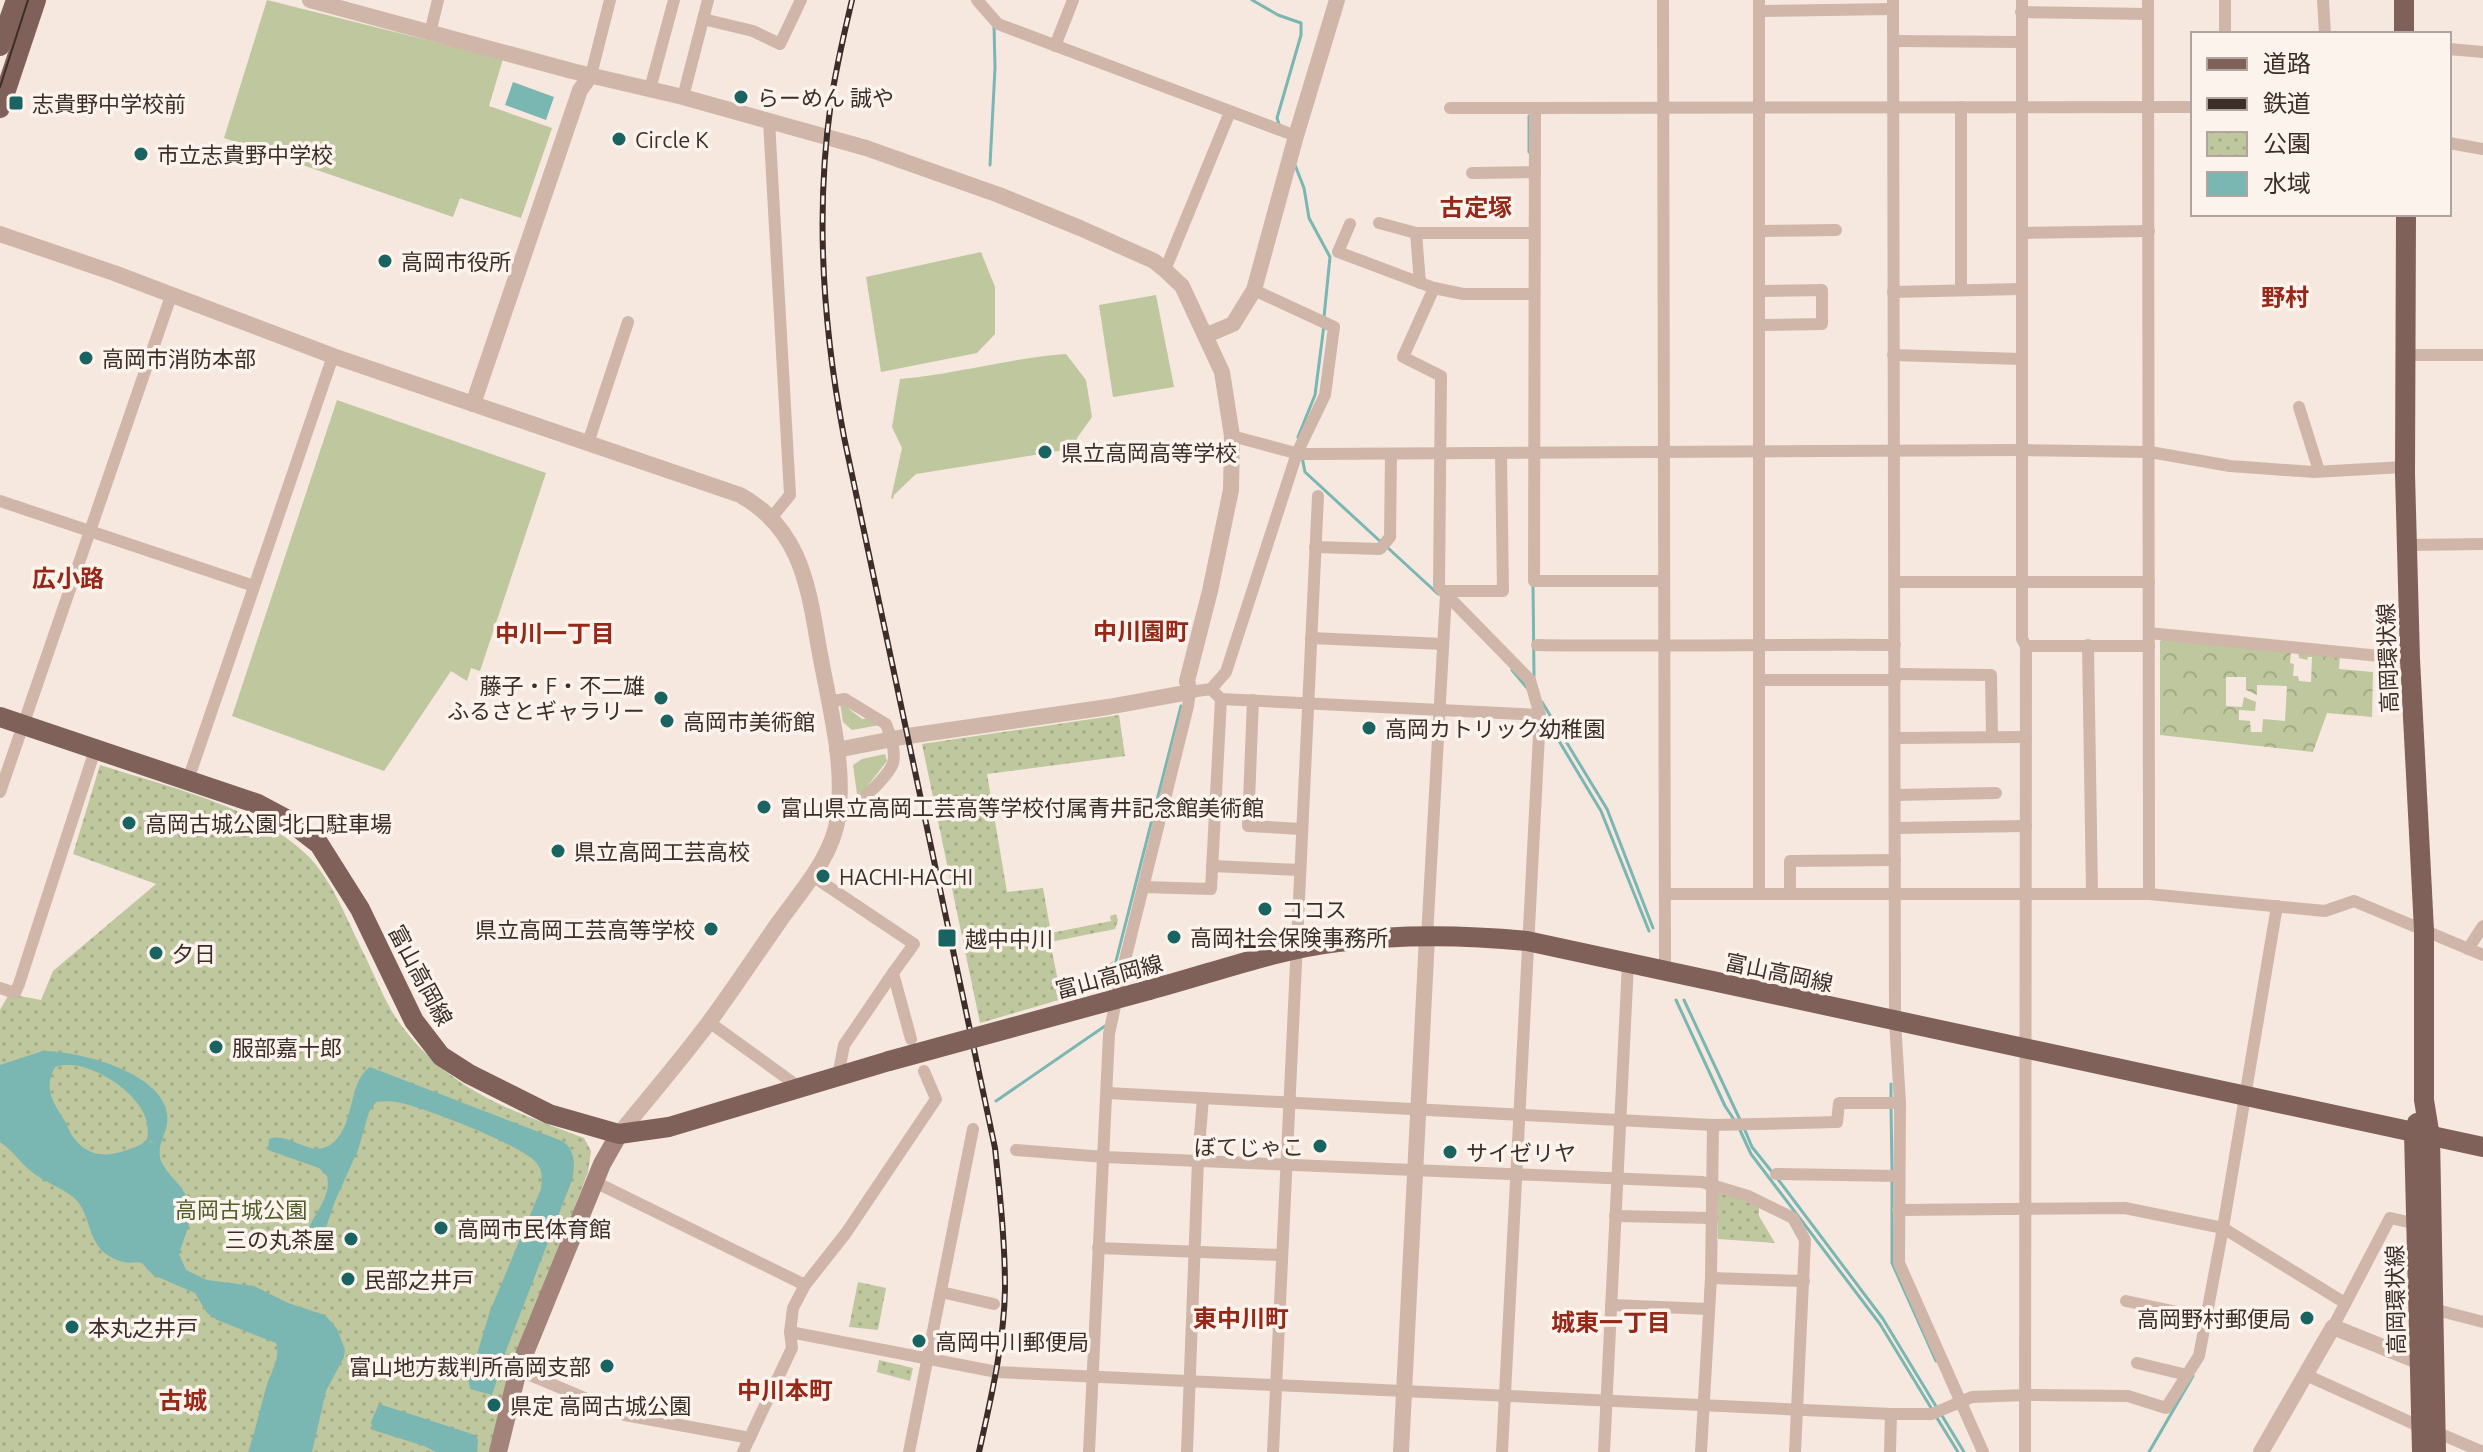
<svg xmlns="http://www.w3.org/2000/svg" width="2483" height="1452" viewBox="0 0 2483 1452" font-family="Ubuntu,'Noto Sans JP',sans-serif">
	<defs>
		<pattern id="forest-crowns" width="20" height="18" patternUnits="userSpaceOnUse" patternTransform="scale(2)"><rect width="20" height="18" fill="#bec79d"/><path d="M2 6a3 3 0 1 1 6 0M12 15a3 3 0 1 1 6 0" fill="none" stroke="#a4ab87"/></pattern>
		<pattern id="park-dots" width="8" height="8" patternUnits="userSpaceOnUse" patternTransform="scale(2)"><rect width="8" height="8" fill="#bec79d"/><path d="M2 2h.1M6 6h.1" fill="none" stroke="#a4ab87" stroke-width="1.8" stroke-linecap="round"/></pattern>
	</defs>
	<rect width="100%" height="100%" fill="#f6e8df"/>
	<!-- grass -->
	<g fill="#bec79d">
		<polygon points="267,0 503,59 489,106 552,128 521,218 460,198 453,217 224,138"/>
		<polygon points="981,252 995,287 995,334 977,353 881,372 866,277"/>
		<polygon points="1156,295 1174,387 1113,397 1099,305"/>
		<path d="M1066,354L1086,380L1092,417L1077,438L1078,448L916,474L894,495L893,499L891,498L902,448L892,427L900,379C956,374 1010,358 1066,354Z"/>
		<polygon points="337,400 546,473 480,671 471,668 467,681 451,671 384,771 232,716"/>
		<polygon points="840,703 848,703 849,709 862,719 869,718 880,725 852,730 843,722"/>
		<polygon points="885,754 887,761 862,793 857,794 853,765 862,759"/>
	</g>
	<!-- forest -->
	<path fill="url(#forest-crowns)" fill-rule="evenodd" d="M2167,637L2340,655L2339,669L2373,672L2372,717L2327,713L2313,752L2160,735V641ZM2291,652H2298L2299,658L2307,660L2308,657H2312L2311,682L2299,681L2298,676H2293L2294,664L2290,663ZM2226,677H2246V690L2257,695V685L2287,686L2285,721L2263,719L2262,732H2251L2250,721L2239,720V710L2255,711L2256,702L2244,697L2242,707L2226,706Z"/>
	<!-- park -->
	<g fill="url(#park-dots)">
		<polygon points="1119,715 1125,756 987,774 1007,892 1043,888 1051,933 1111,921 1110,916 1116,914 1118,920 1115,929 1050,942 1058,981 1088,979 1113,961 1110,985 980,1023 922,744"/>
		<path d="M100,765C165,786 262,808 310,858C334,884 348,922 364,954C376,978 387,1008 404,1029C453,1092 512,1111 584,1138L591,1151L588,1172L516,1361L489,1452H0V1010L9,994L41,1000L53,971L156,884L73,854Z"/>
		<polygon points="1718,1184 1759,1196 1759,1216 1775,1243 1718,1239"/>
		<polygon points="858,1282 886,1288 878,1330 849,1327"/>
		<polygon points="879,1360 913,1368 910,1381 877,1372"/>
	</g>
	<!-- water -->
	<g fill="#7ab6b2" fill-rule="evenodd">
		<polygon points="513,82 554,97 546,120 505,105"/>
		<path d="M43,1051C78,1051 162,1072 167,1114C170,1132 155,1144 161,1161C165,1170 173,1178 179,1185C200,1212 187,1226 179,1254L186,1270L207,1280L254,1286L288,1303L325,1315L337,1329L345,1350L344,1357L326,1391L312,1452H248C256,1430 260,1407 267,1385C271,1371 281,1358 276,1343L217,1320L207,1313L195,1293L153,1275L142,1263C135,1261 131,1264 124,1262C83,1252 95,1215 73,1197C62,1188 47,1183 36,1175C22,1166 14,1151 0,1142V1065ZM64,1065C70,1065 77,1065 83,1067C112,1075 155,1106 147,1139L155,1144L146,1140C140,1147 132,1148 124,1151C104,1158 86,1155 73,1137C69,1132 68,1125 64,1120C53,1102 43,1088 55,1067Z"/>
		<path d="M370,1067L562,1141C576,1150 575,1165 572,1180L507,1348L492,1395L470,1389L469,1381L490,1311L541,1189C542,1181 543,1172 538,1165C528,1147 425,1108 401,1103C393,1101 384,1101 376,1102L369,1112L358,1150L335,1201L323,1236L316,1248L312,1250L307,1249C298,1226 334,1203 327,1176L319,1168L268,1150L269,1139C289,1131 308,1158 330,1145C356,1128 347,1082 370,1067Z"/>
		<polygon points="379,1404 475,1435 478,1440 477,1452 436,1452 424,1446 373,1430 371,1422"/>
	</g>
	<g fill="none" stroke-linecap="round" stroke-linejoin="round">
		<!-- stream -->
		<g stroke="#7ab6b2" stroke-width="3">
			<polyline points="1252,0 1278,15 1301,23 1301,35 1277,118 1279,124"/>
			<polyline points="1529,116 1529,152"/>
			<polyline points="990,165 995,68 994,25"/>
			<polyline points="1295,165 1304,188 1309,218 1330,257 1324,317"/>
			<polyline points="1299,441 1298,437 1315,395 1324,325"/>
			<polyline points="1302,457 1305,472 1382,543"/>
			<polyline points="1388,548 1438,594"/>
			<polyline points="1533,584 1534,676"/>
			<polyline points="1512,670 1528,689"/>
			<polyline points="1542,702 1607,809 1653,928"/>
			<polyline points="1544,716 1601,811 1649,931"/>
			<polyline points="1114,984 1116,961 1181,706"/>
			<polyline points="1676,1000 1725,1106 1735,1121"/>
			<polyline points="1684,1000 1741,1122"/>
			<polyline points="1891,1084 1891,1098"/>
			<polyline points="996,1101 1105,1026"/>
			<polyline points="1891,1106 1892,1170"/>
			<polyline points="1739,1128 1751,1154 1880,1324 1933,1411"/>
			<polyline points="1744,1128 1752,1147 1772,1172"/>
			<polyline points="1777,1178 1883,1319 1937,1408"/>
			<polyline points="1892,1178 1892,1263 1936,1361"/>
			<polyline points="1941,1414 1964,1452"/>
			<polyline points="1937,1418 1958,1452"/>
			<polyline points="2149,1452 2193,1376"/>
		</g>
		<!-- minor -->
		<g stroke="#d0b6a9" stroke-width="12">
			<polyline points="977,0 998,24 1296,136"/>
			<polyline points="1663,0 1665,972"/>
			<polyline points="1893,0 1895,1021 1900,1103 1899,1263 1983,1452"/>
			<polyline points="2022,0 2022,639 2026,646"/>
			<polyline points="2148,0 2149,894"/>
			<polyline points="2225,0 2225,34"/>
			<polyline points="2323,0 2325,34"/>
			<polyline points="1759,11 1893,9"/>
			<polyline points="2021,12 2148,14"/>
			<polyline points="703,19 753,31 780,44 801,0"/>
			<polyline points="430,33 438,0"/>
			<polyline points="1894,41 2022,42"/>
			<polyline points="1055,46 1073,0"/>
			<polyline points="2449,49 2483,52"/>
			<polyline points="591,75 610,0"/>
			<polyline points="650,89 674,0"/>
			<polyline points="683,97 708,0"/>
			<polyline points="1450,108 2193,107"/>
			<polyline points="1535,109 1534,581 1663,581"/>
			<polyline points="769,121 790,495 772,517"/>
			<polyline points="2449,143 2483,149"/>
			<polyline points="1472,173 1535,172"/>
			<polyline points="1379,223 1416,233 1534,233"/>
			<polyline points="1350,224 1338,252 1434,288 1463,294 1533,294"/>
			<polyline points="1760,231 1836,230"/>
			<polyline points="1416,233 1420,283"/>
			<polyline points="2022,233 2149,231"/>
			<polyline points="1165,270 1230,112"/>
			<polyline points="1434,288 1403,357 1441,376 1439,587 1530,680 1540,715 1502,1452"/>
			<polyline points="1961,290 1961,107"/>
			<polyline points="1893,292 2021,289"/>
			<polyline points="1760,325 1822,324 1822,290 1760,291"/>
			<polyline points="1893,355 2021,359"/>
			<polyline points="2404,355 2483,355"/>
			<polyline points="2299,407 2319,471"/>
			<polyline points="1232,436 1299,454 1308,454 2021,450 2150,452 2230,466 2314,472 2404,467"/>
			<polyline points="588,443 628,322"/>
			<polyline points="0,501 254,586"/>
			<polyline points="2407,545 2483,544"/>
			<polyline points="1315,547 1380,549 1390,537 1391,454"/>
			<polyline points="1895,582 2149,582"/>
			<polyline points="1443,591 1503,591 1501,454"/>
			<polyline points="2149,633 2410,659"/>
			<polyline points="1311,638 1443,644"/>
			<path d="M1537,645C1656,647 1775,644 1895,645"/>
			<polyline points="2088,645 2092,893"/>
			<polyline points="1895,674 1991,675 1992,737"/>
			<polyline points="1760,680 1895,680"/>
			<polyline points="1211,689 1221,699 1540,715"/>
			<polyline points="1253,700 1248,826 1301,829"/>
			<path d="M828,702L845,699L886,724C890,734 896,752 893,763C888,778 851,810 838,820"/>
			<polyline points="1895,738 2026,737"/>
			<polyline points="188,780 333,356"/>
			<polyline points="0,792 171,296"/>
			<polyline points="1895,795 1996,793"/>
			<polyline points="1895,828 2026,826"/>
			<polyline points="1212,866 1300,870"/>
			<polyline points="811,875 914,944 893,973 911,1039"/>
			<polyline points="1143,887 1211,889 1221,699"/>
			<polyline points="1759,893 1759,0"/>
			<polyline points="1790,893 1790,861 1895,860"/>
			<polyline points="1665,894 2149,894 2325,911 2354,901 2483,955"/>
			<polyline points="1427,937 1446,594"/>
			<polyline points="2468,949 2483,926"/>
			<polyline points="0,988 15,993 19,984 95,750"/>
			<polyline points="709,1022 799,1087"/>
			<polyline points="838,1076 844,1045 893,973"/>
			<polyline points="1107,1093 1713,1125 1837,1122 1839,1103 1900,1103"/>
			<polyline points="1016,1150 1104,1157 1702,1182 1748,1196 1793,1218 1805,1240 1795,1452"/>
			<polyline points="1776,1174 1899,1176"/>
			<polyline points="595,1182 805,1285"/>
			<polyline points="1898,1210 2125,1208 2223,1228 2345,1303"/>
			<polyline points="1615,1216 1713,1218"/>
			<polyline points="1098,1248 1281,1255"/>
			<polyline points="1711,1278 1804,1281"/>
			<polyline points="941,1292 994,1304"/>
			<polyline points="2126,1301 2205,1318"/>
			<polyline points="1611,1305 1708,1309"/>
			<polyline points="2433,1309 2483,1322"/>
			<polyline points="2333,1327 2390,1218 2417,1224"/>
			<polyline points="790,1332 997,1372 1891,1414 1932,1414 1972,1397 2026,1395 2128,1396 2166,1408 2199,1356 2223,1228 2277,906"/>
			<polyline points="2137,1363 2187,1375"/>
			<polyline points="518,1370 625,1415 750,1438"/>
			<polyline points="2306,1375 2421,1427"/>
			<polyline points="2436,1432 2483,1452"/>
			<polyline points="743,1452 792,1348 790,1332 793,1308 805,1285 846,1233 936,1099 924,1071"/>
			<polyline points="909,1452 973,1129"/>
			<polyline points="1089,1452 1109,1034 1124,964 1188,706 1190,692 1211,689 1226,672 1297,453 1325,395 1334,327 1254,290"/>
			<polyline points="1187,1452 1198,1160 1203,1098"/>
			<polyline points="1273,1452 1318,496"/>
			<polyline points="1604,1452 1628,963"/>
			<polyline points="1701,1452 1711,1278 1713,1125"/>
			<polyline points="1890,1452 1891,1414"/>
			<polyline points="2025,1452 2026,646 2149,646"/>
		</g>
		<!-- tertiary -->
		<g stroke="#d0b6a9" stroke-width="16">
			<polyline points="310,0 572,71 683,97 866,148 999,195 1080,228 1154,261 1165,270 1182,286 1222,372 1232,436 1231,490 1210,591 1187,681 1190,692 1108,707 908,736 837,750"/>
			<path d="M0,234L114,273L333,356L740,495C796,526 807,577 817,637C826,694 846,759 838,817C833,856 801,891 779,922C756,955 734,988 710,1021C681,1060 649,1097 619,1134"/>
			<polyline points="1207,335 1233,324 1254,290 1296,136 1337,0"/>
			<polyline points="473,404 580,90 591,75"/>
			<polyline points="1401,1452 1427,937"/>
			<polyline points="2261,1452 2333,1327 2420,1362 2429,1361"/>
		</g>
		<!-- secondary -->
		<polyline stroke="#a4847a" stroke-width="18" points="498,1452 518,1370 602,1164 619,1134"/>
		<!-- primary -->
		<g stroke="#806159" stroke-width="20">
			<polyline points="2404,0 2404,34"/>
			<polyline points="0,46 16,0"/>
			<polyline points="0,108 36,0"/>
			<polyline points="2406,214 2405,474 2410,659 2424,930 2424,1100 2430,1137 2436,1452"/>
			<polyline points="0,717 258,804 288,820 319,844 360,909 414,1021 441,1056 469,1074 549,1114 619,1134 669,1127 889,1061"/>
			<path d="M1149,990C1210,974 1277,949 1338,942C1401,934 1465,935 1527,941L2483,1147"/>
			<polyline points="2417,1123 2414,1133 2422,1452"/>
		</g>
		<!-- tram -->
		<polyline stroke="#3c2d29" stroke-width="2" points="0,87 28,0"/>
		<defs>
			<path id="rail" d="M852,0C844,34 836,67 831,102C815,213 823,327 844,437L995,1148C1000,1195 1005,1241 1005,1289C1004,1344 991,1398 979,1452"/>
		</defs>
		<!-- rail casing -->
		<use href="#rail" stroke="#3c2d29" stroke-width="6"/>
		<!-- rail -->
		<use href="#rail" stroke="#fcf3ed" stroke-width="3" stroke-dasharray="9" stroke-linecap="butt"/>
		<!-- primary-bridge -->
		<polyline stroke="#806159" stroke-width="20" points="889,1061 1149,990"/>
	</g>
	<!-- markers -->
	<g fill="#196360" stroke="#fcf3ed" stroke-width="3">
		<circle cx="741" cy="97" r="8"/>
		<rect x="8" y="95" width="16" height="16" rx="4"/>
		<circle cx="619" cy="139" r="8"/>
		<circle cx="141" cy="154" r="8"/>
		<circle cx="385" cy="261" r="8"/>
		<circle cx="86" cy="358" r="8"/>
		<circle cx="1045" cy="452" r="8"/>
		<circle cx="661" cy="698" r="8"/>
		<circle cx="667" cy="721" r="8"/>
		<circle cx="1369" cy="728" r="8"/>
		<circle cx="764" cy="807" r="8"/>
		<circle cx="129" cy="823" r="8"/>
		<circle cx="558" cy="851" r="8"/>
		<circle cx="823" cy="876" r="8"/>
		<circle cx="1265" cy="909" r="8"/>
		<circle cx="711" cy="929" r="8"/>
		<circle cx="1174" cy="937" r="8"/>
		<rect x="937" y="928" width="20" height="20" rx="4"/>
		<circle cx="156" cy="953" r="8"/>
		<circle cx="216" cy="1047" r="8"/>
		<circle cx="1320" cy="1146" r="8"/>
		<circle cx="1450" cy="1152" r="8"/>
		<circle cx="441" cy="1228" r="8"/>
		<circle cx="351" cy="1239" r="8"/>
		<circle cx="348" cy="1279" r="8"/>
		<circle cx="2307" cy="1318" r="8"/>
		<circle cx="72" cy="1327" r="8"/>
		<circle cx="919" cy="1341" r="8"/>
		<circle cx="607" cy="1366" r="8"/>
		<circle cx="494" cy="1405" r="8"/>
	</g>
	<g text-anchor="middle" dominant-baseline="central" stroke-width="7" stroke-linejoin="round" paint-order="stroke">
		<!-- poi labels -->
		<g font-size="22" fill="#3c2d29" stroke="#fcf3ed" text-anchor="start">
			<text x="757" y="97">らーめん 誠や</text>
			<text x="32" y="103">志貴野中学校前</text>
			<text x="635" y="139">Circle K</text>
			<text x="157" y="154">市立志貴野中学校</text>
			<text x="401" y="261">高岡市役所</text>
			<text x="102" y="358">高岡市消防本部</text>
			<text x="1061" y="452">県立高岡高等学校</text>
			<text x="645" y="685" text-anchor="end">藤子・F・不二雄<tspan x="645" dy="25">ふるさとギャラリー</tspan></text>
			<text x="683" y="721">高岡市美術館</text>
			<text x="1385" y="728">高岡カトリック幼稚園</text>
			<text x="780" y="807">富山県立高岡工芸高等学校付属青井記念館美術館</text>
			<text x="145" y="823">高岡古城公園 北口駐車場</text>
			<text x="574" y="851">県立高岡工芸高校</text>
			<text x="839" y="876">HACHI-HACHI</text>
			<text x="1281" y="909">ココス</text>
			<text x="695" y="929" text-anchor="end">県立高岡工芸高等学校</text>
			<text x="1190" y="937">高岡社会保険事務所</text>
			<text x="965" y="938">越中中川</text>
			<text x="172" y="953">夕日</text>
			<text x="232" y="1047">服部嘉十郎</text>
			<text x="1304" y="1146" text-anchor="end">ぼてじゃこ</text>
			<text x="1466" y="1152">サイゼリヤ</text>
			<text x="457" y="1228">高岡市民体育館</text>
			<text x="335" y="1239" text-anchor="end">三の丸茶屋</text>
			<text x="364" y="1279">民部之井戸</text>
			<text x="2291" y="1318" text-anchor="end">高岡野村郵便局</text>
			<text x="88" y="1327">本丸之井戸</text>
			<text x="935" y="1341">高岡中川郵便局</text>
			<text x="591" y="1366" text-anchor="end">富山地方裁判所高岡支部</text>
			<text x="510" y="1405">県定 高岡古城公園</text>
		</g>
		<!-- street labels -->
		<g font-size="22" fill="#3c2d29" stroke="#fcf3ed">
			<text transform="translate(2387 658) rotate(-92)">高岡環状線</text>
			<text transform="translate(1779 972) rotate(12)">富山高岡線</text>
			<text transform="translate(421 975) rotate(62)">富山高岡線</text>
			<text transform="translate(1109 976) rotate(-15)">富山高岡線</text>
			<text transform="translate(2395 1300) rotate(-91)">高岡環状線</text>
		</g>
		<!-- park labels -->
		<g font-size="22" fill="#515e2a" stroke="#fcf3ed">
			<text x="241" y="1209">高岡古城公園</text>
		</g>
		<!-- neighbourhood labels -->
		<g font-size="24" font-weight="bold" fill="#952818" stroke="#fcf3ed">
			<text x="1476" y="207">古定塚</text>
			<text x="2285" y="297">野村</text>
			<text x="68" y="578">広小路</text>
			<text x="1141" y="631">中川園町</text>
			<text x="555" y="633">中川一丁目</text>
			<text x="1241" y="1318">東中川町</text>
			<text x="1611" y="1322">城東一丁目</text>
			<text x="785" y="1390">中川本町</text>
			<text x="183" y="1400">古城</text>
		</g>
	</g>
	<!-- legend -->
	<rect x="2191" y="32" width="260" height="184" fill="#fcf3ed" stroke="#afa49f" stroke-width="2"/>
	<rect x="2207" y="58" width="40" height="12" fill="#806159" stroke="#afa49f" stroke-width="2"/>
	<text x="2263" y="72" font-size="24" fill="#3c2d29">道路</text>
	<rect x="2207" y="98" width="40" height="12" fill="#3c2d29" stroke="#afa49f" stroke-width="2"/>
	<text x="2263" y="112" font-size="24" fill="#3c2d29">鉄道</text>
	<rect x="2207" y="132" width="40" height="24" fill="url(#park-dots)" stroke="#afa49f" stroke-width="2"/>
	<text x="2263" y="152" font-size="24" fill="#3c2d29">公園</text>
	<rect x="2207" y="172" width="40" height="24" fill="#7ab6b2" stroke="#afa49f" stroke-width="2"/>
	<text x="2263" y="192" font-size="24" fill="#3c2d29">水域</text>
</svg>
